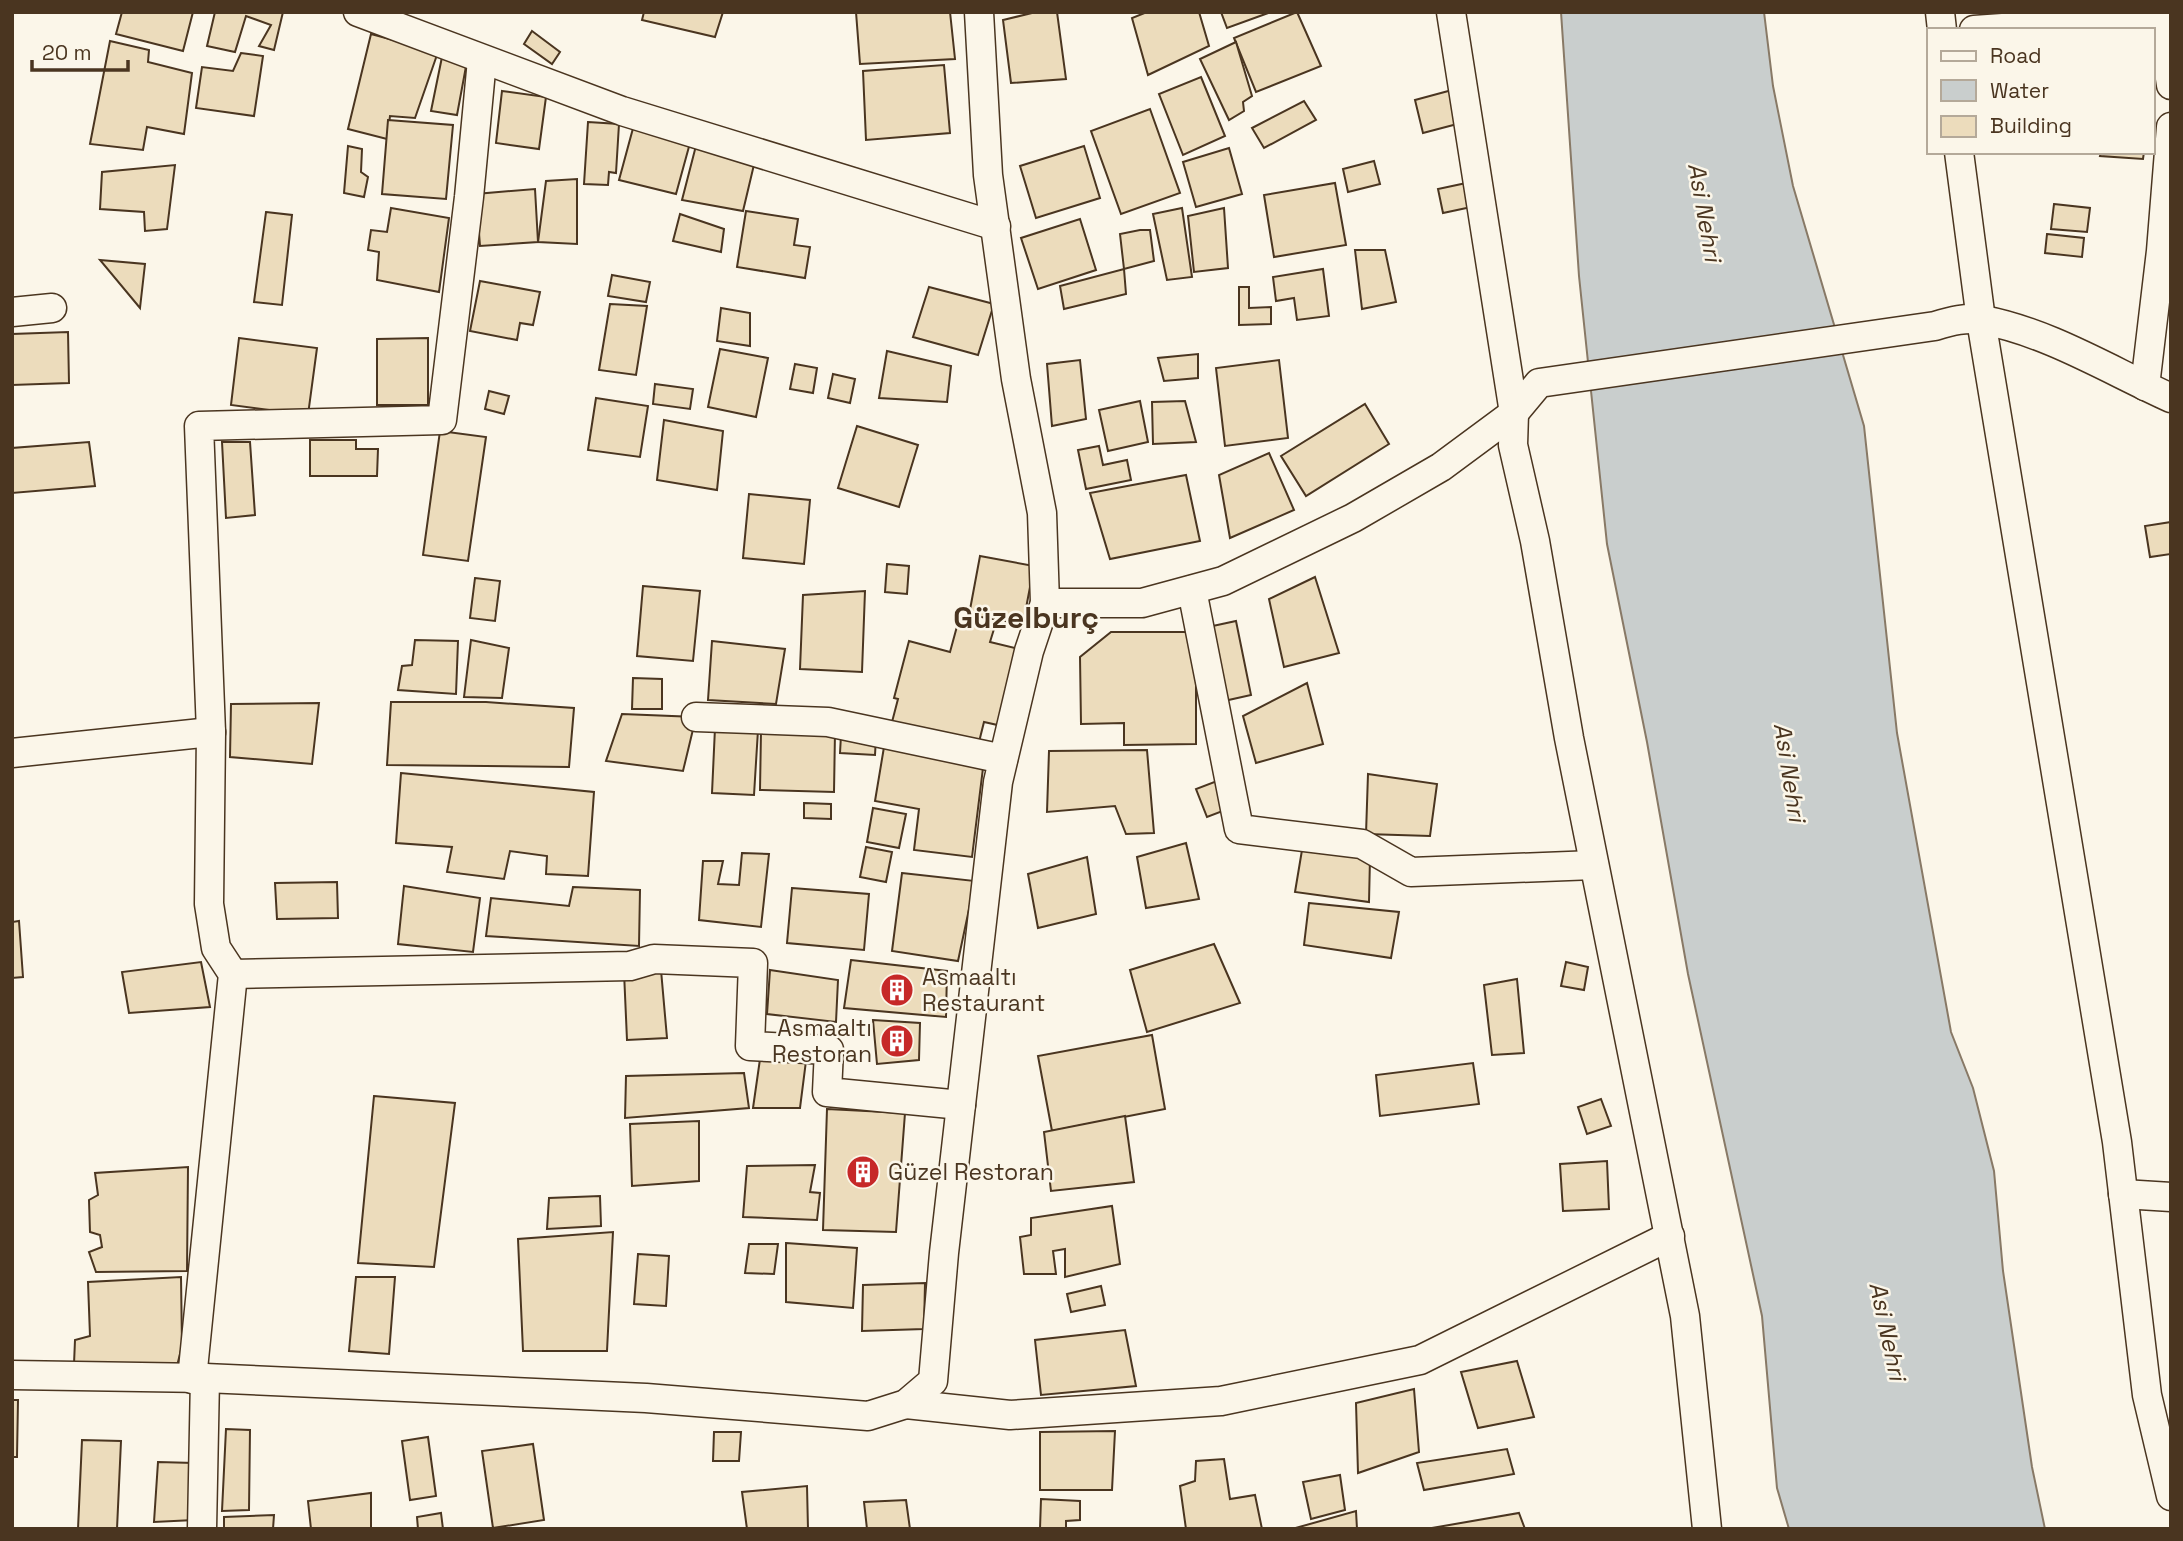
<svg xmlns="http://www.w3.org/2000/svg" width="2183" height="1541" viewBox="0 0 2183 1541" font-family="'Space Grotesk',sans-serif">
	<rect width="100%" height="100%" fill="#fbf6e9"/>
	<!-- water -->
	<polygon fill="#c9cecd" stroke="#887966" stroke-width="2" points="1561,12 1764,12 1773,86 1793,186 1864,426 1897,733 1951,1032 1973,1088 1994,1171 2003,1271 2032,1467 2045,1529 1789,1529 1777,1488 1762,1316 1688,974 1647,742 1607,544 1579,276"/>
	<!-- building -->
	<g fill="#ecdcbc" stroke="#4a3520" stroke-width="2">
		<polygon points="122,12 193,12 183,51 116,34"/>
		<polygon points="215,12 283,12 274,50 259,46 271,25 246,16 235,52 207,46"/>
		<polygon points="644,12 723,12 715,37 642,20"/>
		<polygon points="856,12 950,12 955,59 860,64"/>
		<polygon points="1036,12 1057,12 1066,79 1011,83 1003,20"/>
		<polygon points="1147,12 1199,12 1209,46 1148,75 1132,18"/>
		<polygon points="1221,12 1271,12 1227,28"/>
		<polygon points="1297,12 1321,66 1256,92 1234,38"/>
		<polygon points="532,31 560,52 552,64 524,44"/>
		<polygon points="371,34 438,52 415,118 390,116 387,139 348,129"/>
		<polygon points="110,41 149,50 148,62 192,73 184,134 147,127 143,150 90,144"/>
		<polygon points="1236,42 1252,96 1243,102 1244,111 1229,120 1200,59"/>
		<polygon points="241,53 263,56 254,116 196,108 202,67 233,71"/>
		<polygon points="442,57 467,61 457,115 431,111"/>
		<polygon points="944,65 950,133 866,140 863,71"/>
		<polygon points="1201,77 1225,136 1183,155 1159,94"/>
		<polygon points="1452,90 1461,123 1423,133 1415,100"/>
		<polygon points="502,91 546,97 539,149 496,143"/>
		<polygon points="1304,101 1316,120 1264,148 1252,128"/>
		<polygon points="1150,109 1180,193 1121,214 1091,131"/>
		<polygon points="388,120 453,125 446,199 382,194"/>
		<polygon points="635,121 693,132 676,194 619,180"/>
		<polygon points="588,122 619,124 616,173 609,172 608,185 584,184"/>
		<polygon points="699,134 757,152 743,211 682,200"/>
		<polygon points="348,146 362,149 361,172 368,177 364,197 344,193"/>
		<polygon points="1084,146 1100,198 1036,218 1020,166"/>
		<polygon points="1229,148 1242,194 1196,207 1183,162"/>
		<polygon points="2101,152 2144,152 2143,159 2100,156"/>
		<polygon points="1374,161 1380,184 1348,192 1343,169"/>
		<polygon points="175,165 167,229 145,231 144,212 100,209 102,172"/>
		<polygon points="577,179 577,244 538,242 546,181"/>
		<polygon points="1471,182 1476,206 1443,213 1438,189"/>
		<polygon points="1335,183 1346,245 1274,257 1264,195"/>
		<polygon points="535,189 538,242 480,246 476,194"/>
		<polygon points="2054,204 2090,208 2087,232 2051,229"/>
		<polygon points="391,208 449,218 439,292 377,280 379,252 368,250 371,230 387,232"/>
		<polygon points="1182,208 1192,277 1167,280 1153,214"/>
		<polygon points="1224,208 1228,268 1194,272 1188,216"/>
		<polygon points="746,211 798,219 794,245 810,247 805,278 737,267"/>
		<polygon points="266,212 292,215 282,305 254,302"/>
		<polygon points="680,214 724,229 721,252 673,241"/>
		<polygon points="1080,219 1096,270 1038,289 1021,238"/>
		<polygon points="1140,230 1150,230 1154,261 1124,269 1120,234"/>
		<polygon points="2047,234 2084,238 2082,257 2045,253"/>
		<polygon points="1355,250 1385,250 1396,302 1362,309"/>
		<polygon points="100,260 145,264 140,308"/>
		<polygon points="1124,269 1126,294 1064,309 1060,286"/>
		<polygon points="1323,269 1329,316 1297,320 1294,298 1276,301 1273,277"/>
		<polygon points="612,275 650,282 646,302 608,296"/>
		<polygon points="480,281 540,292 533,325 520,323 517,340 470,331"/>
		<polygon points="929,287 994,304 978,355 913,337"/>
		<polygon points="1239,287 1249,287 1249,308 1271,307 1271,324 1239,325"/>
		<polygon points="610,304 647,306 636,375 599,370"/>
		<polygon points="721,308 750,313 750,346 717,341"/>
		<polygon points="68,332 69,383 12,385 12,334"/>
		<polygon points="239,338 317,348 308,415 231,405"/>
		<polygon points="428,338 428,405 377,405 377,339"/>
		<polygon points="720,349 768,358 756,417 708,407"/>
		<polygon points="887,351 951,366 947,402 879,398"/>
		<polygon points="1198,354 1198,378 1164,381 1158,358"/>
		<polygon points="1080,360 1086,419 1052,426 1047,364"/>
		<polygon points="1279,360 1288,438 1225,446 1216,368"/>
		<polygon points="795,364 817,368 813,393 790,389"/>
		<polygon points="833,374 855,379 850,403 828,398"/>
		<polygon points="655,384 693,389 690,409 653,404"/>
		<polygon points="489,391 509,396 504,414 485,409"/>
		<polygon points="596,398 648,406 640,457 588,450"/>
		<polygon points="1140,401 1148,442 1108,451 1099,410"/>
		<polygon points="1185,401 1196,442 1153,444 1152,402"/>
		<polygon points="1365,404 1389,444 1306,496 1281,456"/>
		<polygon points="664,420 723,431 717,490 657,480"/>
		<polygon points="857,426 918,445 899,507 838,488"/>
		<polygon points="440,431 486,437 468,561 423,555"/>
		<polygon points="310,440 356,440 356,449 378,449 377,476 310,476"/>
		<polygon points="89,442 95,486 12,493 12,448"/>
		<polygon points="222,442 250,442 255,515 226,518"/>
		<polygon points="1099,446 1103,465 1127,460 1131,480 1086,489 1078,450"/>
		<polygon points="1269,453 1294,510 1230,538 1219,475"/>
		<polygon points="1186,475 1200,541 1110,559 1090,493"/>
		<polygon points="749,494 810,500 804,564 743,558"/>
		<polygon points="2171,522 2171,554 2150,557 2145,526"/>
		<polygon points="980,556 1034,566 1023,624 969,615"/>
		<polygon points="887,564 909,566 907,594 885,592"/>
		<polygon points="1315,577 1339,653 1284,667 1269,599"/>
		<polygon points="475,578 500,581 495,621 470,618"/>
		<polygon points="643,586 700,591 693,661 637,656"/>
		<polygon points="865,591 862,672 800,669 803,595"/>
		<polygon points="959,619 994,629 990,642 1023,650 1002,726 984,722 978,746 892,722 898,699 894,698 909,641 950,652"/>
		<polygon points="1236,621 1251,695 1224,701 1208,627"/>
		<polygon points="1111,632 1196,632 1196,744 1124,745 1124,723 1081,724 1080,657"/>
		<polygon points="415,640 458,641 456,694 398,690 402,666 412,665"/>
		<polygon points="471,640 509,648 502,698 464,697"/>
		<polygon points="712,641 785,649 776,704 708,700"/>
		<polygon points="633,678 662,679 662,709 632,709"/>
		<polygon points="1307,683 1323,744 1256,763 1243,716"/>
		<polygon points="391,702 486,702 574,708 569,767 387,765"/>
		<polygon points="319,703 312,764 230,757 231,704"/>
		<polygon points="622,714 696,717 683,771 606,761"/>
		<polygon points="715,728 758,730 754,795 712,793"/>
		<polygon points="761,731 835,732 834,792 760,790"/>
		<polygon points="841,735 876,737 875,755 840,753"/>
		<polygon points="884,747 983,768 972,857 914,850 919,809 875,801"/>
		<polygon points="1147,750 1154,833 1126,834 1115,806 1047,812 1049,751"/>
		<polygon points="401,773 594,792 588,876 546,874 547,856 510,851 504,879 447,872 452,847 396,843"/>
		<polygon points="1368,774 1437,784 1430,836 1366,834"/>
		<polygon points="1217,781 1228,809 1207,817 1196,789"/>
		<polygon points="804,803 831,804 831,819 804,818"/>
		<polygon points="873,808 906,814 899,848 867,842"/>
		<polygon points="1186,843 1199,899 1146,908 1137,857"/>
		<polygon points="1303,844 1370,858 1369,902 1295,892"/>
		<polygon points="866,847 892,852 886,882 860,877"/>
		<polygon points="742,853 769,854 761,927 699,920 703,861 723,861 718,884 739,885"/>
		<polygon points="1087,857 1096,914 1038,928 1028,874"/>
		<polygon points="902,873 975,881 958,961 892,951"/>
		<polygon points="337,882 338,918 277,919 275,883"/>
		<polygon points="404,886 480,898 473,952 398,944"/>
		<polygon points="573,887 640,890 639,946 486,936 491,898 569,906"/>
		<polygon points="792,888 869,894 864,950 787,943"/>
		<polygon points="1309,903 1399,912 1391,958 1304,945"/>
		<polygon points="19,921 23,977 12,978 12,922"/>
		<polygon points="1214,944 1240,1003 1147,1032 1130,970"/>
		<polygon points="851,960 947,971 946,1017 844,1008"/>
		<polygon points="201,962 210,1007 129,1013 122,972"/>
		<polygon points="1566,962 1588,967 1584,990 1561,986"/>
		<polygon points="661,970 667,1038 627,1040 624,972"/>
		<polygon points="770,970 838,980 836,1022 767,1014"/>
		<polygon points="1517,979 1524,1053 1492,1055 1484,985"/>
		<polygon points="873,1020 920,1023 919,1060 877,1064"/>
		<polygon points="1152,1035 1165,1109 1052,1131 1038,1056"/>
		<polygon points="760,1059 806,1061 800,1108 753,1108"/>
		<polygon points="1473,1063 1479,1104 1380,1116 1376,1075"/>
		<polygon points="744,1073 749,1108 625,1118 626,1076"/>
		<polygon points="374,1096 455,1103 434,1267 358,1263"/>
		<polygon points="1601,1099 1611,1126 1587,1134 1578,1107"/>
		<polygon points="827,1109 905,1113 896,1232 823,1230"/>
		<polygon points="1125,1116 1134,1182 1051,1191 1044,1132"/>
		<polygon points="699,1121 699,1181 632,1186 630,1124"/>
		<polygon points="1607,1161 1609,1209 1563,1211 1560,1164"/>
		<polygon points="815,1165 810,1192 820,1193 817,1220 743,1217 747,1166"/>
		<polygon points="188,1167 187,1271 96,1272 89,1252 102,1247 100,1235 90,1232 89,1200 98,1195 95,1173"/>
		<polygon points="600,1196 601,1226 547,1229 549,1198"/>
		<polygon points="1112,1206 1120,1264 1065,1277 1065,1249 1053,1251 1056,1274 1024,1274 1020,1237 1031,1235 1031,1218"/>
		<polygon points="613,1232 607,1351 523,1351 518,1239"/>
		<polygon points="786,1243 857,1248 853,1308 786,1302"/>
		<polygon points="749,1244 778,1244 774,1274 745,1273"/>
		<polygon points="638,1254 669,1256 666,1306 634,1304"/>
		<polygon points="181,1277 182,1346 177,1366 74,1364 75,1340 90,1336 88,1282"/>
		<polygon points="356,1277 395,1277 389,1354 349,1351"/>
		<polygon points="925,1283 924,1329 862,1331 863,1285"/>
		<polygon points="1101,1286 1105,1305 1071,1312 1067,1294"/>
		<polygon points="1125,1330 1136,1386 1041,1395 1035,1340"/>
		<polygon points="1517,1361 1534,1417 1478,1428 1461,1372"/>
		<polygon points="1414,1389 1419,1452 1358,1473 1356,1403"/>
		<polygon points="12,1400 18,1400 17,1457 12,1457"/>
		<polygon points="226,1429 250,1430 249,1510 222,1511"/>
		<polygon points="1115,1431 1112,1490 1040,1490 1040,1432"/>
		<polygon points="714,1432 741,1432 739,1461 713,1461"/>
		<polygon points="428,1437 436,1496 410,1500 402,1441"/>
		<polygon points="82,1440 121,1441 117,1529 78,1529"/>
		<polygon points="533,1444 544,1520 493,1528 482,1451"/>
		<polygon points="1507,1449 1514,1474 1424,1490 1417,1463"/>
		<polygon points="1224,1459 1230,1499 1255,1495 1262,1529 1186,1529 1180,1486 1195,1481 1196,1461"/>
		<polygon points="158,1462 194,1463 194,1520 154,1522"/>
		<polygon points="1340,1475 1345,1510 1311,1519 1303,1482"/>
		<polygon points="807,1486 808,1529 747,1529 742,1492"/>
		<polygon points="371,1493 371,1529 311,1529 308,1501"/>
		<polygon points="1041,1499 1080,1501 1080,1520 1066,1521 1066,1529 1040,1529"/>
		<polygon points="906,1500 910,1529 867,1529 864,1502"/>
		<polygon points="1356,1511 1357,1529 1292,1529"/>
		<polygon points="441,1513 443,1529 418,1529 417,1517"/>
		<polygon points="1519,1513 1525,1529 1426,1529"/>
		<polygon points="274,1515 273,1529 224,1529 224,1517"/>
	</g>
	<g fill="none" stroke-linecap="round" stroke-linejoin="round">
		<defs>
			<g id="street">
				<polyline points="358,12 622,111 996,226"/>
				<polyline points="1451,12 1514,413 1513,445 1535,541 1569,738 1685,1316 1707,1529"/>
				<polyline points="1940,12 1942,30"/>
				<polyline points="2160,12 2171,85"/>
				<polyline points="1974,30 2161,17"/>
				<polyline points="1959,152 1981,320 2117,1142 2147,1395 2171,1496"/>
				<polyline points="12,312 52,308"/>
				<polyline points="2145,386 2161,251 2171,127"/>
				<polyline points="1192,590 1239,829 1362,844 1411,872 1594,865"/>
				<path d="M1045,603H1142L1223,581L1353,518L1441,467L1514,413L1539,383L1935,326C1951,321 1966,317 1983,320C2048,332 2111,371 2171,398"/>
				<polyline points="696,717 828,722 1003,759"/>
				<polyline points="12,753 211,732"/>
				<polyline points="233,974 630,966 654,959 753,963 750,1046 829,1050 827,1092 961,1105"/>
				<polyline points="2123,1194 2171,1197"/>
				<polyline points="12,1375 205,1378 646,1398 868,1416 906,1404 933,1381 944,1253 998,782 1029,651 1045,603 1042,513 1016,379 988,175 979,12"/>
				<polyline points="192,1379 233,974 216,948 209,904 211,732 199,426 442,420 469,197 482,60"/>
				<polyline points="906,1404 1010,1415 1221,1401 1420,1360 1670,1236"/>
				<polyline points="202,1529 205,1378"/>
			</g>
		</defs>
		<!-- street casing -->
		<use href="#street" stroke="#4a3520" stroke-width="31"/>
		<!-- street -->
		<use href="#street" stroke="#fbf6e9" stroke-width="28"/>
	</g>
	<!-- icons -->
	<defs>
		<symbol id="building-disc" viewBox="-11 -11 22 22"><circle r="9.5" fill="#c62828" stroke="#fbf6e9"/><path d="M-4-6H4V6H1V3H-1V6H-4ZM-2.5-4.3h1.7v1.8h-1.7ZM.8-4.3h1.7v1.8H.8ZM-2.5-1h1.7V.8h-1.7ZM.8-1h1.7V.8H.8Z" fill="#fff"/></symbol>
	</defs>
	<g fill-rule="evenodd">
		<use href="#building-disc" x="878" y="971" width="38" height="38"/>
		<use href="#building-disc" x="878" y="1022" width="38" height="38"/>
		<use href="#building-disc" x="844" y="1153" width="38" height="38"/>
	</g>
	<g text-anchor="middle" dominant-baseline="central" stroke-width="5" stroke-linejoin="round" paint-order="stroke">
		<!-- poi labels -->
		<g font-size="23" fill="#4a3520" stroke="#fbf6e9" text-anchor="start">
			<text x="922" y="977">Asmaaltı<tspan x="922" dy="26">Restaurant</tspan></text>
			<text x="872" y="1028" text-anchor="end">Asmaaltı<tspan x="872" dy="26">Restoran</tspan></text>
			<text x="888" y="1172">Güzel Restoran</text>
		</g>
		<!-- water labels -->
		<g font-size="24" font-style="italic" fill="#4a3520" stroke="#fbf6e9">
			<text transform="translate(1705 212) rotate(80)">Asi Nehri</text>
			<text transform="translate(1790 772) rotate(81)">Asi Nehri</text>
			<text transform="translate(1888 1331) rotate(78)">Asi Nehri</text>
		</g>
		<!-- district labels -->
		<g font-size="30" font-weight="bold" fill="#4a3520" stroke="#fbf6e9">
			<text x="1026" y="617">Güzelburç</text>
		</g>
	</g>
	<!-- border -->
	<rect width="2183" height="1541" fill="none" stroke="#4a3520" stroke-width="28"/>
	<!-- legend -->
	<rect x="1927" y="28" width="228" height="126" fill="#fbf6e9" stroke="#b4a999" stroke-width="2"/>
	<rect x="1941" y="51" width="35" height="10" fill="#fbf6e9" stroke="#b4a999" stroke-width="2"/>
	<text x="1990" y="63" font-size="21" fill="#4a3520">Road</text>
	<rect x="1941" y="80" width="35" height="21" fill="#c9cecd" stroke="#b4a999" stroke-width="2"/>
	<text x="1990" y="98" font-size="21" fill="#4a3520">Water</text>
	<rect x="1941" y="116" width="35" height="21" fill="#ecdcbc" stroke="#b4a999" stroke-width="2"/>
	<text x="1990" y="133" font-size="21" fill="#4a3520">Building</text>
	<!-- scale -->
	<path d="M32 60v10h96v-10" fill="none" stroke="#4a3520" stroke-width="3.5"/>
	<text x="42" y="60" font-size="21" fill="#4a3520" stroke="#fbf6e9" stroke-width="5" paint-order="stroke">20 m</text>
</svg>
